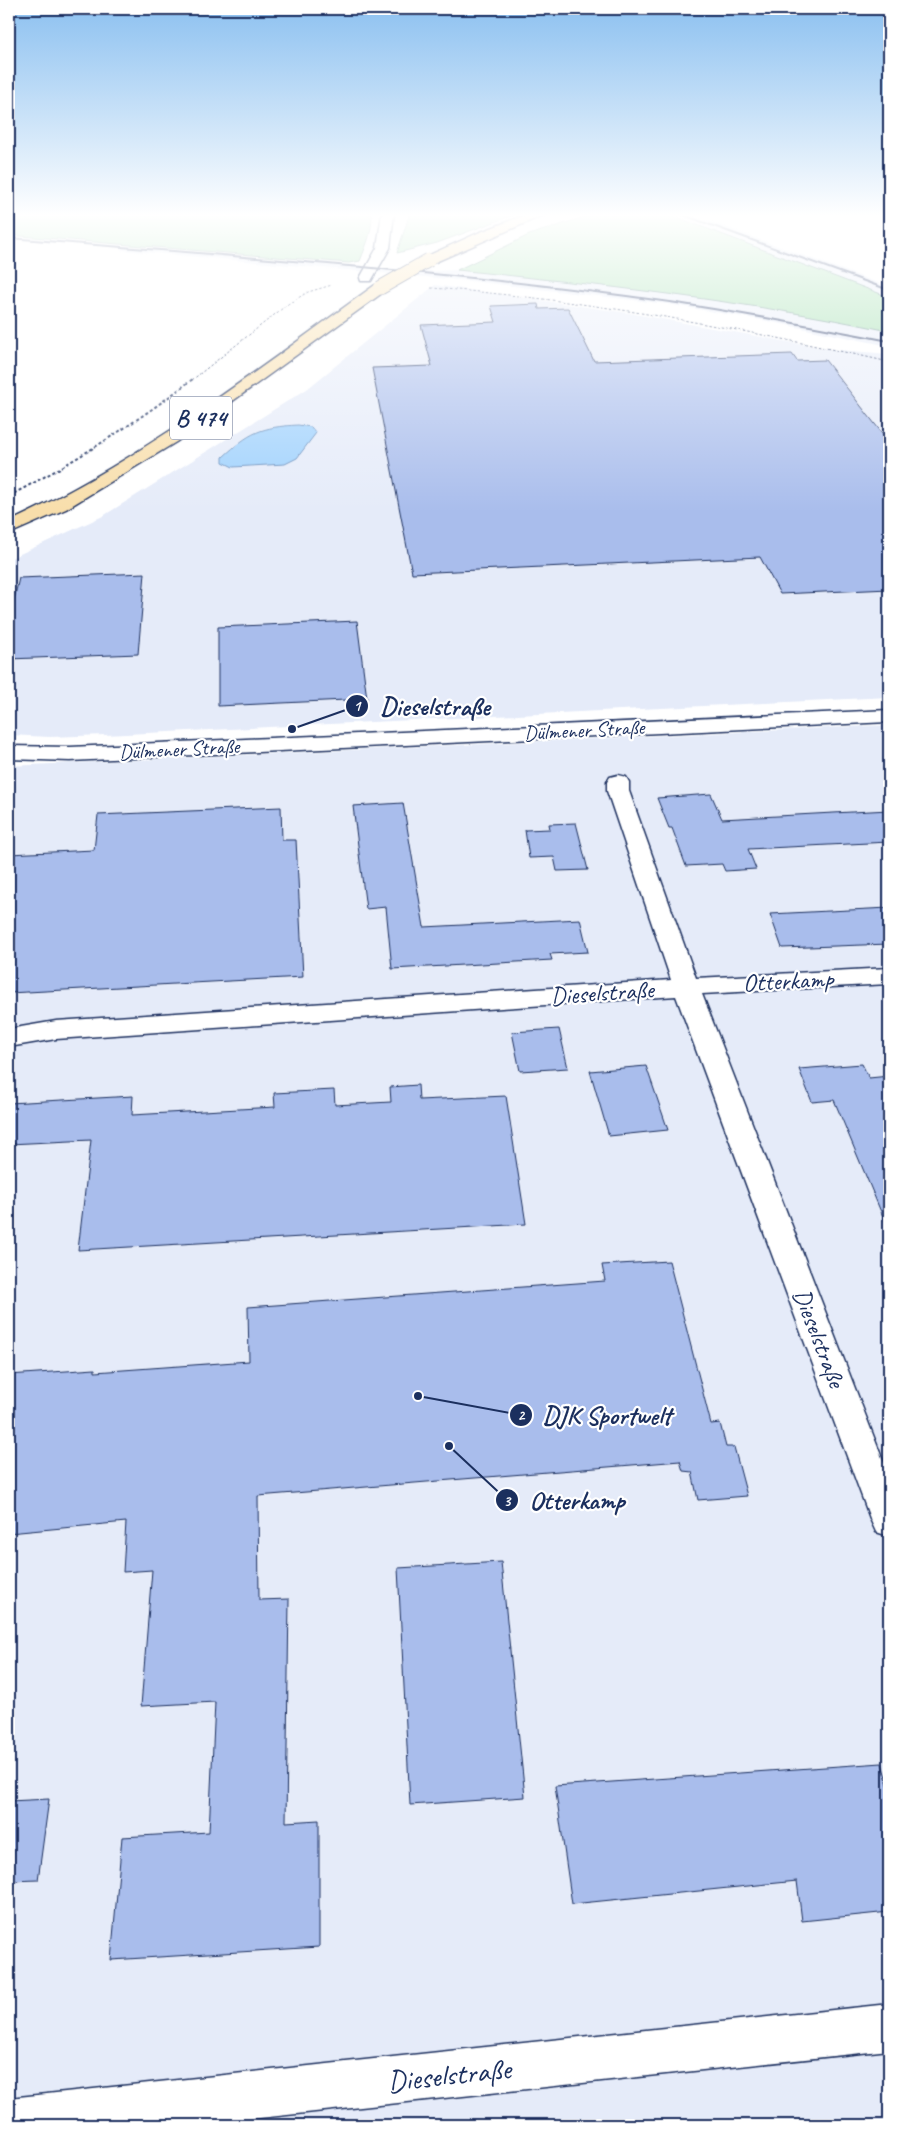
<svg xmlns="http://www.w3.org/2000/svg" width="898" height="2134" viewBox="0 0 898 2134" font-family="Caveat,sans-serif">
	<rect width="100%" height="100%" fill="#fff"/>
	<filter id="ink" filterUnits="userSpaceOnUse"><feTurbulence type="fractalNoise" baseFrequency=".02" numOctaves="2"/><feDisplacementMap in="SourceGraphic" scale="10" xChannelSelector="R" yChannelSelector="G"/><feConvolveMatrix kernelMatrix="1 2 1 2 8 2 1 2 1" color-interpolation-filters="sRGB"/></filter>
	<g filter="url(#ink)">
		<!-- built -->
		<g fill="#e5ebf9">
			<polygon points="665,213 688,213 889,287 889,297"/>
			<polygon points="126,246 382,268 434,271 457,270 636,288 841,321 889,331 889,346 767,321 667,304 470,281 120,250"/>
			<polygon points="435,285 629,313 828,349 889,354 889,697 105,735 50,737 9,735 9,559 103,516 307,389"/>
			<polygon points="889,725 889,2125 9,2125 9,766"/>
		</g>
		<!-- green -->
		<g fill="#98dba7" stroke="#5a8582">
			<path d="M9,213H372C372,233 367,243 360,261L349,263L9,235Z"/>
			<polygon points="410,213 519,213 437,243 397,253"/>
			<path d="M597,213H665L889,297V331C747,301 602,285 457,270L529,235Z"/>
		</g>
		<!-- water -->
		<path fill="#9fd1fd" stroke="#6a90bd" d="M298,425L311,427L316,433L297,458L285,464L233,467L223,462V457C250,432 261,427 298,425Z"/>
		<!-- building -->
		<g fill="#a9bdec" stroke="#1b2f5e">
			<polygon points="538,304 539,309 568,308 594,361 792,354 797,361 825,360 889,442 889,589 780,594 760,557 412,573 372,368 432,366 421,325 496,322 491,306"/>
			<polygon points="145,573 138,654 9,659 9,621 19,578"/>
			<polygon points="357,621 367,699 218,706 218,627"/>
			<polygon points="711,794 722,819 889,810 889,842 748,849 756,869 725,871 722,864 686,866 672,828 669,828 657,798"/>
			<polygon points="403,803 424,927 580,919 588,952 550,954 552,960 392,969 386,907 366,909 353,806"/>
			<polygon points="281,807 282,840 296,840 303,977 9,993 9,854 94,850 98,815"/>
			<polygon points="576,823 588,870 557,871 554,857 529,858 525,830 550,829 549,824"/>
			<polygon points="889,908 889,944 782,948 770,914"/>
			<polygon points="559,1029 568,1068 520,1071 512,1032"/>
			<polygon points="862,1064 869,1078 889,1076 889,1231 834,1100 812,1102 799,1069"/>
			<polygon points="646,1066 668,1130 609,1136 590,1071"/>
			<polygon points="418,1085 419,1100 506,1096 526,1224 78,1250 91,1140 9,1144 9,1103 133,1096 132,1115 275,1107 274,1093 334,1090 335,1105 391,1102 390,1087"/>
			<polygon points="669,1261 711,1424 720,1423 726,1447 734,1447 747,1496 698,1500 692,1472 683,1471 680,1461 258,1496 259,1600 289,1599 286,1822 319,1820 319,1947 111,1960 122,1837 209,1832 215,1702 141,1706 152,1570 123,1572 126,1522 9,1533 9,1375 95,1369 95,1372 249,1361 248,1307 605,1281 602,1265"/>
			<polygon points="501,1562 525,1797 410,1805 398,1568"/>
			<polygon points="882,1763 889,1788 889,1912 802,1921 797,1881 572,1904 555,1786"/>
			<polygon points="49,1799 38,1880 9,1881 9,1801"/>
		</g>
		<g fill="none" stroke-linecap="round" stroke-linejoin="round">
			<defs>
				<g id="street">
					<polygon points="382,213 394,213 390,248 371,281 361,281 360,278 377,248"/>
					<polygon points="618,775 626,777 629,782 629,791 696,978 889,968 889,984 702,994 889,1476 889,1536 876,1532 871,1521 676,996 56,1039 9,1047 9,1029 56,1021 671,980 607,791 607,782 610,777"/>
					<polygon points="889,2004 889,2050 195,2125 9,2125 9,2098"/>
				</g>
				<polygon id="secondary" points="889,710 889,722 70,761 9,759 9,746 70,747"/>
				<g id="primary">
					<polygon points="530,213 548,213 433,263 425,263 423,260 425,257 478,233"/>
					<path d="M380,284L387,288L385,291L176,442L66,509L9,534V522C141,461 257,370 375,285Z"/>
				</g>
			</defs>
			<!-- street casing -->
			<use href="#street" stroke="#1b2f5e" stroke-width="3"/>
			<!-- secondary casing -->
			<use href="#secondary" stroke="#1b2f5e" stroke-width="3"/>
			<!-- primary casing -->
			<use href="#primary" stroke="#1b2f5e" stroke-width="3"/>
			<!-- path-far1 -->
			<g stroke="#1b2f5e" stroke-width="1" stroke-dasharray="2.5 2" stroke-linecap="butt">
				<path d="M431,288C585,299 739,328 889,362"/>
				<polyline points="192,380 288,304 308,292 332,285"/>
			</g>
			<!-- path -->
			<path stroke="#1b2f5e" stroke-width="2" stroke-dasharray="3 2.5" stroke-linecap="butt" d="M9,496C74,462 136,423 194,378"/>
			<!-- street -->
			<use href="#street" fill="#fff" fill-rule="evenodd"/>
			<!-- secondary -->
			<use href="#secondary" fill="#fff" fill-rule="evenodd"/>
			<!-- primary -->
			<use href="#primary" fill="#f8deab" fill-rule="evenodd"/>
			<!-- rail -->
			<g stroke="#1b2f5e" stroke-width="2">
				<polyline points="678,213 889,290"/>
				<path d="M9,238C230,256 451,271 670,302C743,313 816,327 889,341"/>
			</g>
			<defs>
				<polyline id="primary-bridge" points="380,288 429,260"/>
			</defs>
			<!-- primary-bridge casing -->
			<use href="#primary-bridge" stroke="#1b2f5e" stroke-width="15" stroke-linecap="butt"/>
			<!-- primary-bridge -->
			<use href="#primary-bridge" stroke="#f8deab" stroke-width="13"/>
		</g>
	</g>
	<!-- sky -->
	<linearGradient id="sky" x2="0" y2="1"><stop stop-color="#8bc0f0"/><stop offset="0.42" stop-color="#fff"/><stop offset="1" stop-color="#fff" stop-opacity="0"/></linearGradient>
	<rect width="898" height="512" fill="url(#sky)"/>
	<g text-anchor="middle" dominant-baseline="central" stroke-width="4.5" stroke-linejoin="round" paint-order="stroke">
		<!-- far-street labels -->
		<g font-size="21" fill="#1b2f5e" stroke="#fff">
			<text transform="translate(584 730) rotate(-3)">Dülmener Straße</text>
			<text transform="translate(179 749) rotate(-3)">Dülmener Straße</text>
		</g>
		<!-- shield labels -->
		<rect fill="#fff" stroke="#5f6d8e" stroke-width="1" x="170" y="396.5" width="62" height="43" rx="4"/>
		<g font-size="24" font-weight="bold" fill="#1b2f5e">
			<text x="201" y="418">B 474</text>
		</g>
		<!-- street labels -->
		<g font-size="25" fill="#1b2f5e" stroke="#fff">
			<text transform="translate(788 981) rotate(-3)">Otterkamp</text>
			<text transform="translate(602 993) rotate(-4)">Dieselstraße</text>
			<text transform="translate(819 1338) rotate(69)">Dieselstraße</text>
		</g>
		<!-- near-street labels -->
		<g font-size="30" fill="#1b2f5e" stroke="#fff">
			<text transform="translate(449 2075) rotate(-6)">Dieselstraße</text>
		</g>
	</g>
	<!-- callouts -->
	<path fill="none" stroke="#1b2f5e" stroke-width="2" d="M292 729L357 706M418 1396L521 1415M449 1446L507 1500"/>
	<g fill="#1b2f5e" stroke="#fff" stroke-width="2">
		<circle cx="292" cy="729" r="5"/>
		<circle cx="418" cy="1396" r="5"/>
		<circle cx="449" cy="1446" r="5"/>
		<circle cx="357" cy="706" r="12"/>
		<circle cx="521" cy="1415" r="12"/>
		<circle cx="507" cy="1500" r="12"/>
	</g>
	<g font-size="15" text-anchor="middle" font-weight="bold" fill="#fff">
		<text x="357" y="711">1</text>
		<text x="521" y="1420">2</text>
		<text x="507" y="1506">3</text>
	</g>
	<g font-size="26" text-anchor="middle" font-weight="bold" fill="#1b2f5e" stroke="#fff" stroke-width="4.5" stroke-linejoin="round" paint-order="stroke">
		<text x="435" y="715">Dieselstraße</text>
		<text x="607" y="1424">DJK Sportwelt</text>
		<text x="577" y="1509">Otterkamp</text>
	</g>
	<!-- margin -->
	<rect width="898" height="2134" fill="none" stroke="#fff" stroke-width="30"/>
	<rect x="15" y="15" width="868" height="2104" fill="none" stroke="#1b2f5e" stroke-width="2" filter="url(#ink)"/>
</svg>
